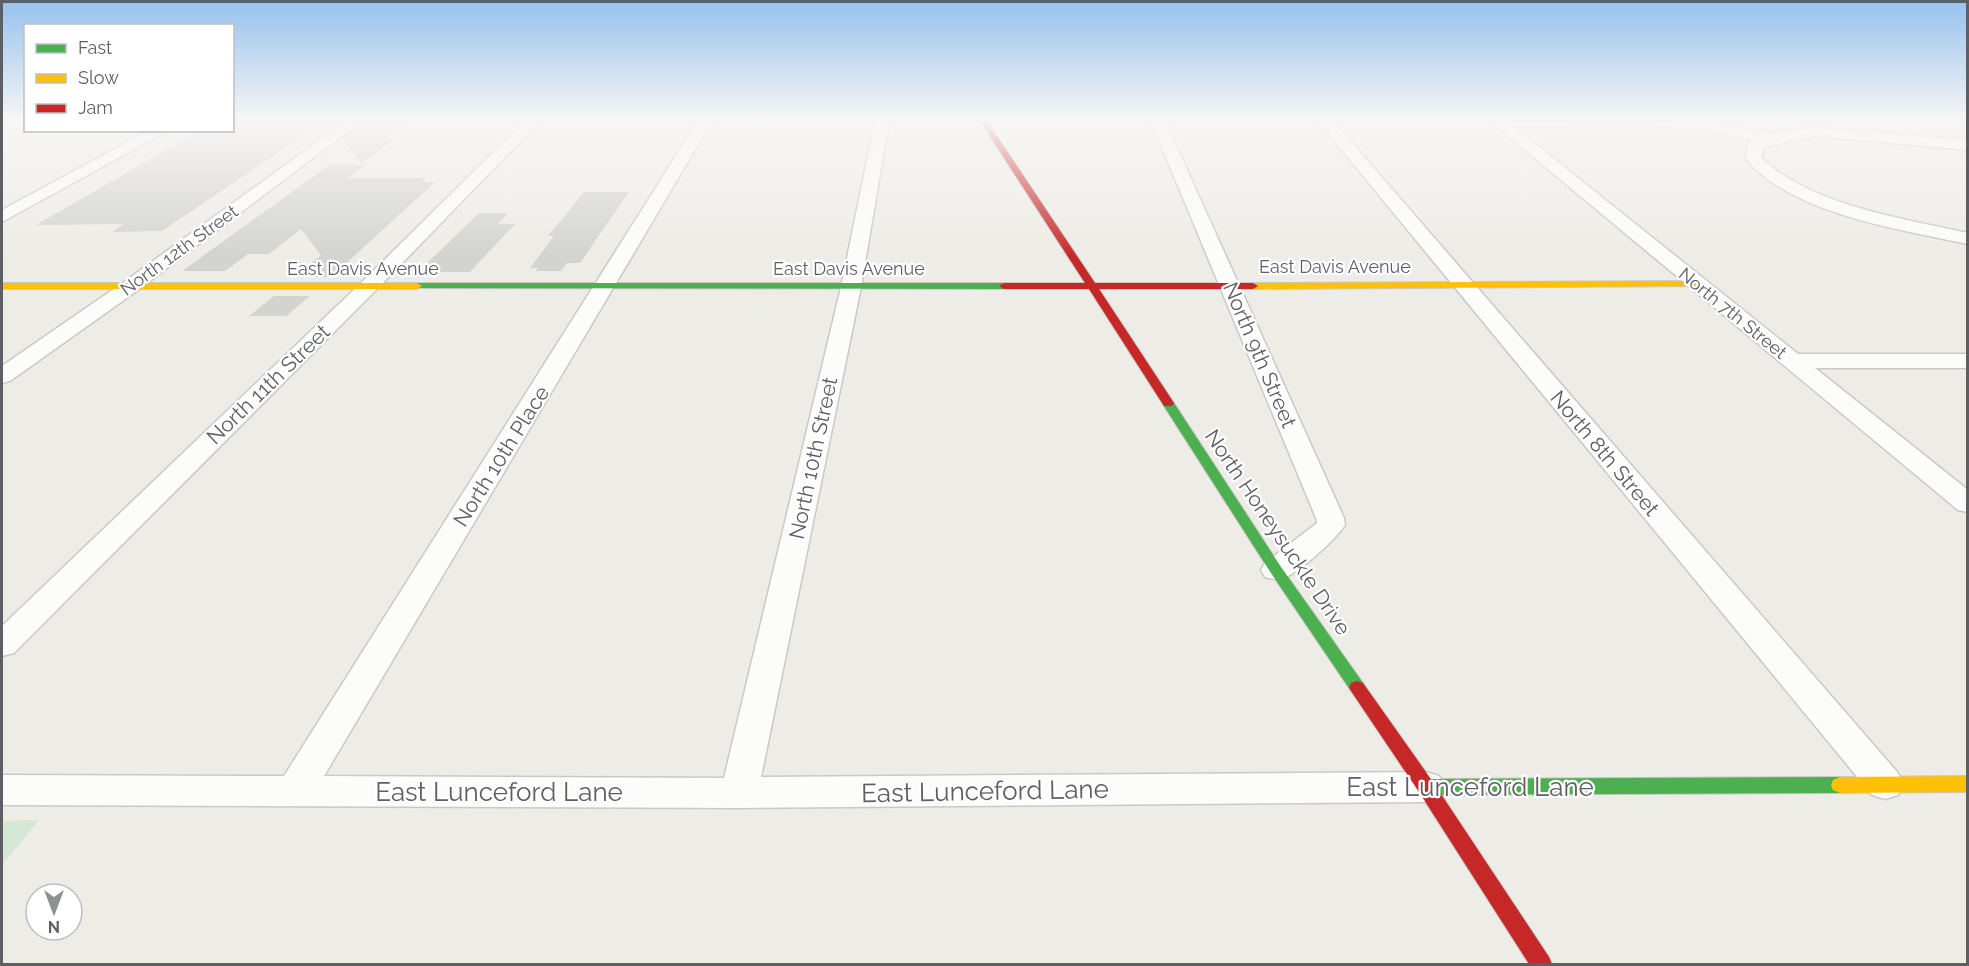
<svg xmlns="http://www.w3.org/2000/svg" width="1969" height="966" viewBox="0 0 1969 966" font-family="Raleway,sans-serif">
	<rect width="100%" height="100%" fill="#edece7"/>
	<!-- green -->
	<polygon fill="#d5e8d5" points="39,820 2,865 2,821"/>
	<!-- building -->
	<g fill="#d3d3d0">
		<polygon points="232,121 325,121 162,231 112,232 123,224 36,225 201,130 232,130"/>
		<polygon points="364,121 406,121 384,138 396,138 361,164 343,138"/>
		<polygon points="331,164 366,165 348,178 426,178 421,182 435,182 331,277 296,277 321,255 301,229 269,254 248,254 225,271 182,271"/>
		<polygon points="584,192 629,192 580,263 567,263 561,271 536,271 538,268 530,268 554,236 548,236"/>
		<polygon points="479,213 508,213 498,224 515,224 470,272 432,272 439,266 425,265"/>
		<polygon points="274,296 310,296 286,316 249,316"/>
	</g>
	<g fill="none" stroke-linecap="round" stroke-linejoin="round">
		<defs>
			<g id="street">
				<polygon points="346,121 362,121 138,290 10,381 2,383 2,366 124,282"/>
				<polygon points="525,121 540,121 376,290 14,653 2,656 2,626 362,282"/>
				<polygon points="698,121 712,121 324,776 724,778 841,287 875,121 889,121 861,287 761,777 1426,772 1439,776 1445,787 1439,798 1426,802 739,808 2,805 2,775 284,776"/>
				<path d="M1151,121H1165L1344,518L1345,525C1335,540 1301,571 1284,578C1277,580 1272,579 1265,577L1261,570L1265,563L1317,523L1316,518Z"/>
				<polygon points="1318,121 1333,121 1898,773 1904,784 1898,795 1885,799 1872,795"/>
				<path d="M1490,121H1700L1769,134L1815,128L1968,140V150L1815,136L1763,147L1762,158C1809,205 1905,219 1968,233V244C1901,230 1800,215 1751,165L1746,158L1748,144L1752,140L1699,129L1651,125L1513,126L1798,354H1968V368H1815L1968,490V512L1958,510Z"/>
				<polygon points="150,130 169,130 2,222 2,210"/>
			</g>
			<g id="fast">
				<polygon points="417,283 1004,283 1009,286 1004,289 413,288 412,286"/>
				<polygon points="1168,399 1174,403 1281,567 1363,683 1365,687 1363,691 1357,693 1351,691 1271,573 1162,403"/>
				<polygon points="1840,777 1847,780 1849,785 1847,790 1840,793 1426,795 1419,792 1417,787 1419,782 1426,779"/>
			</g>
			<g id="slow">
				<polygon points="1697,281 1701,282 1701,286 1253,289 1248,286 1253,283"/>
				<polygon points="2,283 417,283 422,286 417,289 2,289"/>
				<polygon points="1968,776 1968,792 1840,793 1833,790 1831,785 1833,780 1840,777"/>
			</g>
			<g id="jam">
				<polygon points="980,121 987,121 1095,283 1253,283 1258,286 1253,289 1099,289 1174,403 1172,406 1164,406 1089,289 1004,289 999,286 1004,283 1085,283"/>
				<polygon points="1357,681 1363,683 1433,782 1549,957 1552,964 1529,964 1419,792 1351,691 1349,687 1351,683"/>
			</g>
		</defs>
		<!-- street casing -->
		<use href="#street" stroke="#c9c9c7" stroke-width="3"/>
		<!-- fast casing -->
		<use href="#fast" stroke="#cac9c8" stroke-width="2"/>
		<!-- slow casing -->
		<use href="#slow" stroke="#cac9c8" stroke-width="2"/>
		<!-- jam casing -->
		<use href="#jam" stroke="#cac9c8" stroke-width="2"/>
		<!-- street -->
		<use href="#street" fill="#fcfcfb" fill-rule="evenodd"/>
		<!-- fast -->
		<use href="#fast" fill="#4caf50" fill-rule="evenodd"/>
		<!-- slow -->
		<use href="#slow" fill="#ffc107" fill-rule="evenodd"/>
		<!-- jam -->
		<use href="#jam" fill="#c62828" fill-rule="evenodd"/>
	</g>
	<!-- sky -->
	<linearGradient id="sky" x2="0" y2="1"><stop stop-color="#96c1ee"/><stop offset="0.47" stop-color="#f7f6f4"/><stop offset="1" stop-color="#f7f6f4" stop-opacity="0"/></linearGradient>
	<rect width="1969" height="256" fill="url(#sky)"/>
	<g text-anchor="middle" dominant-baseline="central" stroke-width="4.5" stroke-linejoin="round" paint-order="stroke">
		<!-- far-street labels -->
		<g font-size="18" fill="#5d5f65" stroke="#fff">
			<text transform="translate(179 250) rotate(-36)">North 12th Street</text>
			<text x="1335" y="266">East Davis Avenue</text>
			<text x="363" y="268">East Davis Avenue</text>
			<text x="849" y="268">East Davis Avenue</text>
			<text transform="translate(1733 313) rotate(39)">North 7th Street</text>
		</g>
		<!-- street labels -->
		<g font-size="21" fill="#5d5f65" stroke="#fff">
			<text transform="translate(1260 355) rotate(67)">North 9th Street</text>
			<text transform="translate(268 384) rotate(-44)">North 11th Street</text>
			<text transform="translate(1605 453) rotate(50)">North 8th Street</text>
			<text transform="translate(501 456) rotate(-58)">North 10th Place</text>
			<text transform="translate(813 458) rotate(-78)">North 10th Street</text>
			<text transform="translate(1278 532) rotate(56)">North Honeysuckle Drive</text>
		</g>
		<!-- near-street labels -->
		<g font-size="26" fill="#5d5f65" stroke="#fff">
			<text x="1470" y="787">East Lunceford Lane</text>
			<text transform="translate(985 791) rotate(-1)">East Lunceford Lane</text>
			<text x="499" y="792">East Lunceford Lane</text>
		</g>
	</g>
	<!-- border -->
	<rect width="1969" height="966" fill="none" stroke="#5d5f65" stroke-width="6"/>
	<!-- legend -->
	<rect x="24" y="24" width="210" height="108" fill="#ffffff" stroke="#bebfc1" stroke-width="1.5"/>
	<rect x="36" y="44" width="30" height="9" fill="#4caf50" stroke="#bebfc1" stroke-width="1.5"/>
	<text x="78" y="54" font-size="18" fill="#5d5f65">Fast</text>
	<rect x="36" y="74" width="30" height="9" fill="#ffc107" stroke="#bebfc1" stroke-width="1.5"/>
	<text x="78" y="84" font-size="18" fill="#5d5f65">Slow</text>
	<rect x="36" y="104" width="30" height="9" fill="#c62828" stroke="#bebfc1" stroke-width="1.5"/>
	<text x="78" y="114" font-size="18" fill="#5d5f65">Jam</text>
	<!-- north arrow -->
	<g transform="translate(54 912) rotate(180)"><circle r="28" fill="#ffffff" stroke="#bebfc1" stroke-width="1.5"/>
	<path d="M0-4.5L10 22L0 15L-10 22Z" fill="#8f9092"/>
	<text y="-9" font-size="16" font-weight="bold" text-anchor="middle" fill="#5d5f65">N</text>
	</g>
</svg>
